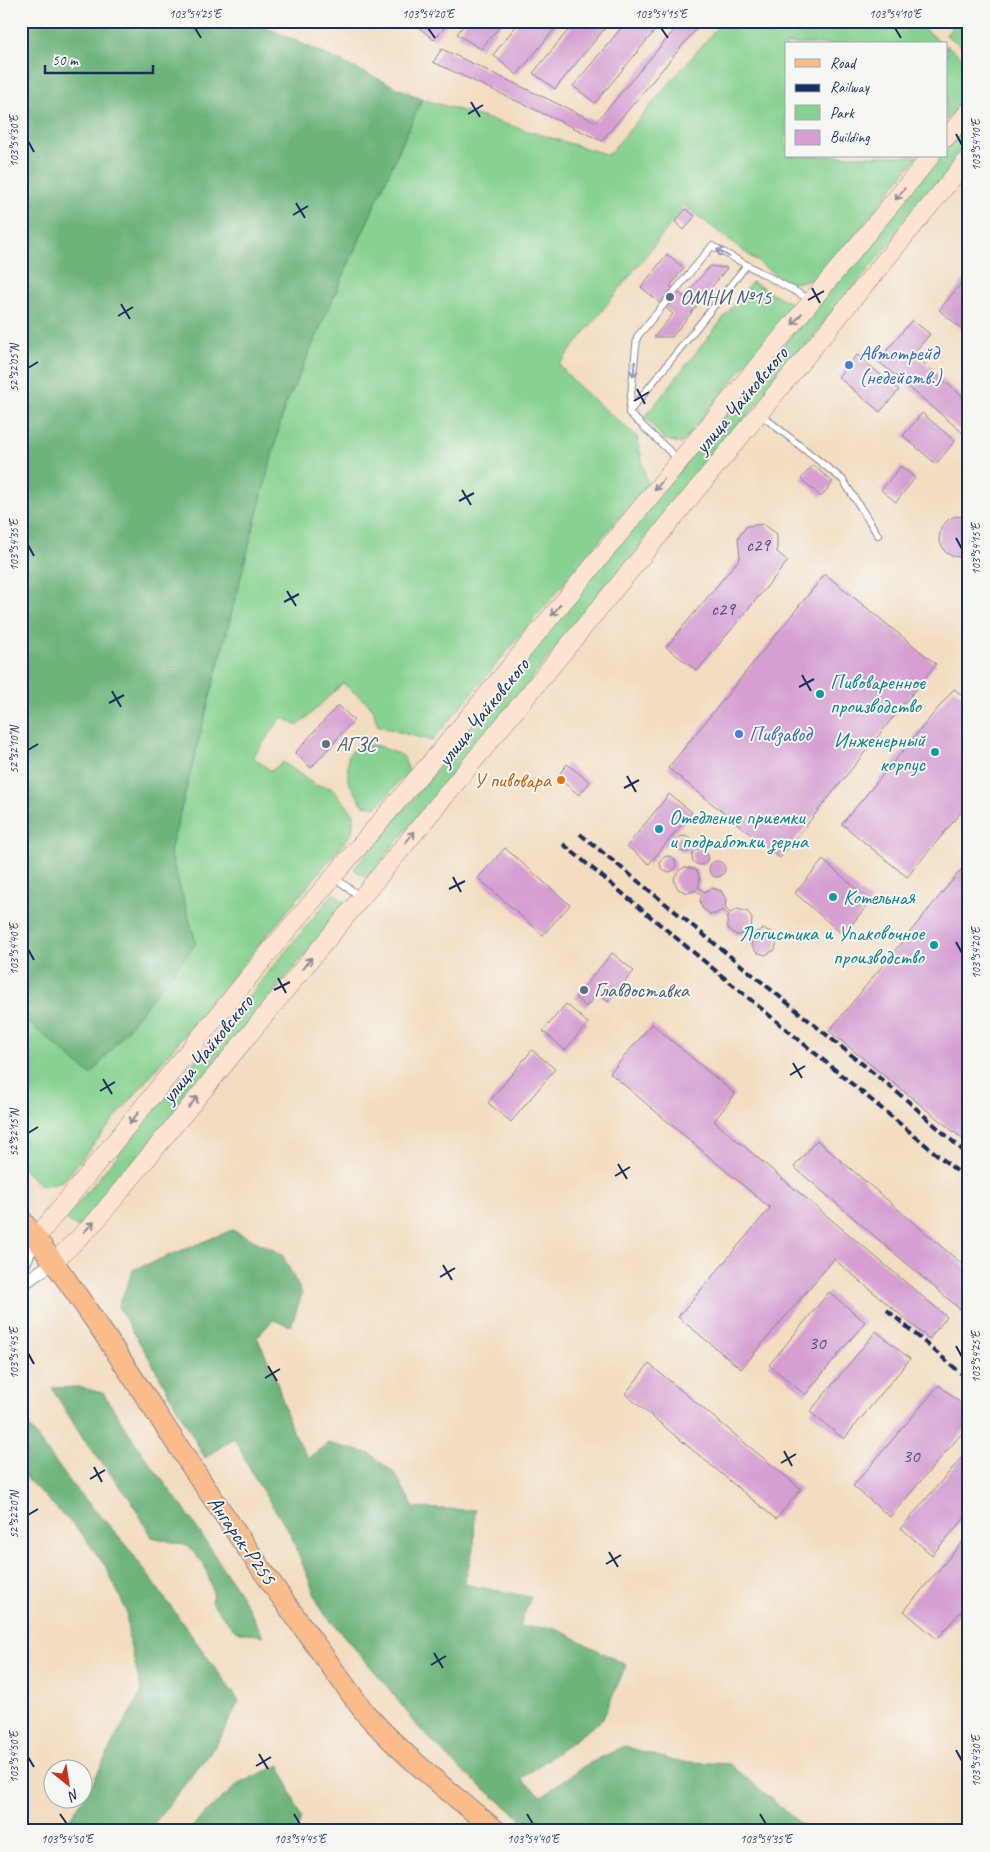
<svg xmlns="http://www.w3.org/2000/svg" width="990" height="1852" viewBox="0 0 990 1852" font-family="Caveat,sans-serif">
	<rect width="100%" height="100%" fill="#f6f6f2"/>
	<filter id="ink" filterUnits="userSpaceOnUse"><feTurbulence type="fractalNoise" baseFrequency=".02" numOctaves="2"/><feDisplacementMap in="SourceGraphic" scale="10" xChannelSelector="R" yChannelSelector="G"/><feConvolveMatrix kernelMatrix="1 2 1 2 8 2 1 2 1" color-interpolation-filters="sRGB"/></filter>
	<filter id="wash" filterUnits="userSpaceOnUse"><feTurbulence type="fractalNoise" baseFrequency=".0096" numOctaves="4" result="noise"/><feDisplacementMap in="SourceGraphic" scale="20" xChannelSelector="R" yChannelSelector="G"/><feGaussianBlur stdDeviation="1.12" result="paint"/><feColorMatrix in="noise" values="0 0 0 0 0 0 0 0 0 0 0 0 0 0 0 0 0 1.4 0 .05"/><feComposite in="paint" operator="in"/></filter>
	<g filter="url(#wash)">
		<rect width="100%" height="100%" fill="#f3ddc0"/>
		<!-- green -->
		<g fill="#87d290" stroke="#518077">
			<polygon points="723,21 913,21 944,44 786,44 786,156 918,156 821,278 787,284 685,206 559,365 579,387 637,437 647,484 432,741 378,726 372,707 343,683 298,726 282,717 253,757 271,771 283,762 315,785 332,788 354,814 352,833 63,1181 41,1186 21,1167 21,1016 91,1074 196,943 170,852 284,409 422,99 608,155"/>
			<polygon points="956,22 969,29 969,51 946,35"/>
			<polygon points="946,45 969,62 969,93 946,121"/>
			<polygon points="969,123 969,147 367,878 354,869 426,783 613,551 941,156 946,156 946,150"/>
			<polygon points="752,282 794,305 681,444 664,439 645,417"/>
			<polygon points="358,744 378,746 403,756 409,771 376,807 363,805 348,781 348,756"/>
			<polygon points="334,893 347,904 78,1228 65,1219"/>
		</g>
		<!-- forest -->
		<g fill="#6db47a" stroke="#44726c">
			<polygon points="21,21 253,21 422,99 284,409 170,852 196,943 91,1075 21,1016"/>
			<polygon points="232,1230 282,1254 302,1294 291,1326 273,1320 257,1337 275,1376 291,1428 308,1458 328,1443 371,1454 395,1474 414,1508 475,1510 474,1545 464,1584 531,1597 519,1627 555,1628 626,1665 603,1719 521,1779 542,1796 584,1766 624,1746 673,1761 730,1764 809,1831 536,1831 460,1769 419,1728 383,1681 321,1610 290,1533 257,1482 234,1438 205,1458 152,1363 118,1307 133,1270"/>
			<polygon points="78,1387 103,1393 142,1453 187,1513 247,1605 263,1636 235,1631 211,1602 213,1592 205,1566 188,1546 152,1537 130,1499 83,1439 52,1388"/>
			<polygon points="21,1416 74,1487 124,1542 239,1701 219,1741 148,1831 62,1831 91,1786 118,1733 142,1692 129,1640 126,1610 106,1567 82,1534 30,1482 21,1470"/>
			<polygon points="280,1765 301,1818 297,1831 189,1831 205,1813 241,1782"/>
		</g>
		<g id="blocks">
			<!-- building -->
			<g fill="#d59fd2">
				<polygon points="411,21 450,21 434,40"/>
				<polygon points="467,21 504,21 481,49 457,34"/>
				<polygon points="520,21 561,21 517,75 493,55"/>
				<polygon points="576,21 611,21 555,89 533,73"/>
				<polygon points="627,21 663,21 595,103 573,86"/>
				<polygon points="682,21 703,21 602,141 433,62 442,49 596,122"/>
				<polygon points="686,209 695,216 684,230 675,222"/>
				<polygon points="667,254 684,268 670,286 684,297 710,266 727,268 672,337 654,337 673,314 641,287"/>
				<polygon points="969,274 969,321 962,329 939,310"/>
				<polygon points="912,320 930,334 913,354 969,402 969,438 878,361"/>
				<polygon points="857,355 899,390 880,412 838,377"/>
				<polygon points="922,413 955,441 936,464 903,436"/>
				<polygon points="813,465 833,482 821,497 801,479"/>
				<polygon points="901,466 915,478 896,502 881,490"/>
				<polygon points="956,516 969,518 969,555 963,557 952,556 945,552 939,540 941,527 949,519"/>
				<polygon points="763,524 777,534 777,552 788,561 697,671 666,647 740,558 738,538 747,526"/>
				<polygon points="969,562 969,576 962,570"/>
				<polygon points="825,574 936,664 780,858 668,768"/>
				<polygon points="954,689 969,701 969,803 907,877 842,824"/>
				<polygon points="338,705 354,720 311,768 295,753"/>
				<polygon points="567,764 590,782 579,795 557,777"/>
				<polygon points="669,794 692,812 649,864 627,846"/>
				<circle cx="684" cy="844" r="8"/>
				<polygon points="505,848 570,905 543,935 478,878"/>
				<circle cx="700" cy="857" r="8"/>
				<circle cx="668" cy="864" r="8"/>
				<polygon points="823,860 871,901 843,935 795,893"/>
				<polygon points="969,860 969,1144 829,1031"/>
				<circle cx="717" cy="869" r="8"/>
				<polygon points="685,867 695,869 698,872 700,882 698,887 704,892 712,888 721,891 726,899 725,908 730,913 738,909 748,912 752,919 751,929 755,933 763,929 772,932 777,940 775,950 765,955 756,952 751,944 753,935 749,932 740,935 736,935 728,928 727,920 729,915 723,910 715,914 710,914 702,908 700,900 702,895 696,890 688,893 678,889 674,881 675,876 681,869"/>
				<polygon points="612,953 634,971 608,1002 598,993 586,1007 575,997"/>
				<polygon points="566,1004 588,1023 565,1050 543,1031"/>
				<polygon points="652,1024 735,1094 714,1121 947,1317 929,1339 834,1259 741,1369 678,1317 770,1208 610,1073"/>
				<polygon points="532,1050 555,1069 511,1122 488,1103"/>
				<polygon points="817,1140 969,1270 969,1317 794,1167"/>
				<polygon points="829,1292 865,1322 805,1395 769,1365"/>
				<polygon points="876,1331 910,1359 844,1439 810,1412"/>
				<polygon points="649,1364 801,1489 776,1519 625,1394"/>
				<polygon points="939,1385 969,1410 969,1425 890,1517 853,1486"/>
				<polygon points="969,1449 969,1513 932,1555 901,1528"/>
				<polygon points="969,1534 969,1602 937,1639 904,1611"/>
			</g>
		</g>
	</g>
	<g filter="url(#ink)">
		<use href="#blocks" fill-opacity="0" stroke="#87868f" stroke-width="1"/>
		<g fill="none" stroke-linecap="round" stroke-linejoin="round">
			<defs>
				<g id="service">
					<polyline points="630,411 746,266"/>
					<polyline points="760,414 843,480 878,535"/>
					<polyline points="679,460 629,413 637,337 712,246 811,300"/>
					<polyline points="334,877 359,896"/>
				</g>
				<g id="minor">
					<polyline points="21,1269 36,1238"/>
					<polyline points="21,1285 54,1262"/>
				</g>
				<g id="secondary">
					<polyline points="946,138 969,111"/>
					<polyline points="36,1238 275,945 437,755 931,156"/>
					<polyline points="54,1262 95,1222 969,158"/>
				</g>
				<path id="primary" d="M21,1219C97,1316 159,1421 229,1522C273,1587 319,1650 365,1713C406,1758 450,1793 497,1831"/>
			</defs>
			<!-- service casing -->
			<use href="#service" stroke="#87868f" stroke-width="8"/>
			<!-- minor casing -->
			<use href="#minor" stroke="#87868f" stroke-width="14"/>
			<!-- secondary casing -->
			<use href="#secondary" stroke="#87868f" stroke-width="19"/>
			<!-- primary casing -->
			<use href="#primary" stroke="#87868f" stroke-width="22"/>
			<!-- service -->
			<use href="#service" stroke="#fff" stroke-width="6"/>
			<!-- minor -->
			<use href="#minor" stroke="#fff" stroke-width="12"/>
			<!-- secondary -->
			<use href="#secondary" stroke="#fde4d0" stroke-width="18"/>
			<!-- primary -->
			<use href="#primary" stroke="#f9bc8a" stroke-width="20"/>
			<!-- rail -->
			<g stroke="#1b2f5e" stroke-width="4" stroke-dasharray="8 4" stroke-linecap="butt">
				<polyline points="580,834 909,1102 969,1156"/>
				<polyline points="563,844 969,1181"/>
				<polyline points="887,1310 969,1380"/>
			</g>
		</g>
		<!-- one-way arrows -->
		<defs><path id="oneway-shaft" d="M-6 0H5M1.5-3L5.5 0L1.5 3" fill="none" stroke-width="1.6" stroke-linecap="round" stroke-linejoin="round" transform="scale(1.25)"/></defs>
		<g stroke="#8c8a97">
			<use href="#oneway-shaft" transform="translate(900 194) rotate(129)"/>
			<use href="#oneway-shaft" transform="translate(797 319) rotate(130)"/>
			<use href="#oneway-shaft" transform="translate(659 485) rotate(129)"/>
			<use href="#oneway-shaft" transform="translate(556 610) rotate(129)"/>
			<use href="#oneway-shaft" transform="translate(410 837) rotate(-51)"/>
			<use href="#oneway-shaft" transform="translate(307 963) rotate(-51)"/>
			<use href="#oneway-shaft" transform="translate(193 1102) rotate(-51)"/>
			<use href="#oneway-shaft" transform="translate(134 1118) rotate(129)"/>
			<use href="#oneway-shaft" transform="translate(89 1227) rotate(-45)"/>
		</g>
		<g stroke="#8d97ae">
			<use href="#oneway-shaft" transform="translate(723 253) rotate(-150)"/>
			<use href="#oneway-shaft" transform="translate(634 369) rotate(96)"/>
		</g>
	</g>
	<!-- ticks -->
	<path fill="none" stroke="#1b2f5e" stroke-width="2" d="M195,28L201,38M428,28L435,38M661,28L668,38M895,28L901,38M471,102L480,117M468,114L483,105M956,134L962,145M28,141L34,152M296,203L305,218M293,215L308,206M812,288L820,303M808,300L824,291M121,304L130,319M118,316L133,307M28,368L38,362M637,389L645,404M634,401L649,392M462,490L471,505M459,501L474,493M956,538L962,549M28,545L34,556M287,591L296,606M284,602L299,594M802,675L811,691M799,687L814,679M112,691L121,707M109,703L124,695M28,750L38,744M627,776L636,792M624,788L639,780M453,877L461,892M449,889L465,881M956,942L962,953M28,949L34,960M278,978L286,993M274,990L290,982M793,1063L802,1078M790,1075L805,1066M103,1079L112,1094M100,1091L115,1082M28,1133L38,1127M618,1164L627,1179M615,1176L630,1167M443,1265L452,1280M440,1277L455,1268M956,1346L962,1357M28,1353L34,1364M268,1366L277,1381M265,1378L280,1369M784,1451L792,1466M781,1463L796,1454M94,1467L102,1482M90,1479L105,1470M28,1515L38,1509M609,1552L618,1567M606,1564L621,1555M434,1653L443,1668M431,1665L446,1656M956,1750L962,1761M259,1754L268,1769M28,1757L34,1767M256,1766L271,1757M60,1814L67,1824M294,1814L300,1824M527,1814L533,1824M760,1814L766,1824"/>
	<!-- markers -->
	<g fill="#5c6f8a" stroke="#f6f6f2" stroke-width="2">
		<circle cx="670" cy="297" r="5"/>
		<circle cx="326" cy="744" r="5"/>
		<circle cx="584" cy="990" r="5"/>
	</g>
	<g fill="#3f7fe0" stroke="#f6f6f2" stroke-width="2">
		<circle cx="849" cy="365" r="5"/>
		<circle cx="739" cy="734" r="5"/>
	</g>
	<g fill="#0f9aa8" stroke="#f6f6f2" stroke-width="2">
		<circle cx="820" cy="694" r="5"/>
		<circle cx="935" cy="752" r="5"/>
		<circle cx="659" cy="829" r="5"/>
		<circle cx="833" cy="897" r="5"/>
		<circle cx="934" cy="945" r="5"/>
	</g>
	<circle fill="#e8710a" stroke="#f6f6f2" stroke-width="2" cx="561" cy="780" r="5"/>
	<g text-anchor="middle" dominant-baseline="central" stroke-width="4" stroke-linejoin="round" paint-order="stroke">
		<!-- number labels -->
		<g font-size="19" fill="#4a4b7b">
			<text x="758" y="545">с29</text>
			<text x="723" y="609">с29</text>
			<text x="817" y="1343">30</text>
			<text x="911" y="1456">30</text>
		</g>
		<!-- service labels -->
		<g font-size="21" fill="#4e5e75" stroke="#f6f6f2" text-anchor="start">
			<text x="680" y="297">ОМНИ №15</text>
			<text x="336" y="744">АГЗС</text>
			<text x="594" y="990">Главдоставка</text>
		</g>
		<!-- shop labels -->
		<g font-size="21" fill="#366cbe" stroke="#f6f6f2" text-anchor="start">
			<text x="859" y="353">Автотрейд<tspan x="859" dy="24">(недейств.)</tspan></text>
			<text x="749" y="734">Пивзавод</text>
		</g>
		<!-- street labels -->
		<g font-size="21" fill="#1b2f5e" stroke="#f6f6f2">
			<text transform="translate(741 400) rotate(-50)">улица Чайковского</text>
			<text transform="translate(483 712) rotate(-51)">улица Чайковского</text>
			<text transform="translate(207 1049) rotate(-51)">улица Чайковского</text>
			<text transform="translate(242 1540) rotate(55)">Ангарск-Р255</text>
		</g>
		<!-- culture labels -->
		<g font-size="21" fill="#0d838f" stroke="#f6f6f2" text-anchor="start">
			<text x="830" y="682">Пивоваренное<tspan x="830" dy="24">производство</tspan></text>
			<text x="925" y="740" text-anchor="end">Инженерный<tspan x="925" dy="24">корпус</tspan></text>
			<text x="669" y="817">Отедление приемки<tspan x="669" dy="24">и подработки зерна</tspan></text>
			<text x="843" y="897">Котельная</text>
			<text x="924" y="933" text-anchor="end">Логистика и Упаковочное<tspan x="924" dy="24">производство</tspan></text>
		</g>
		<!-- food labels -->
		<g font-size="21" fill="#c56008" stroke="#f6f6f2" text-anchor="end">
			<text x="551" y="780">У пивовара</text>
		</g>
	</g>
	<!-- margin -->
	<rect width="990" height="1852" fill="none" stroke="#f6f6f2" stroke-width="55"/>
	<!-- legend -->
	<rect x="785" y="42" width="162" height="115" fill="#f6f6f2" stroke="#9ea6b7"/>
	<rect x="795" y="59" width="25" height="8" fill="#f9bc8a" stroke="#9ea6b7"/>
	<text x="830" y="68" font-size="15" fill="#1b2f5e">Road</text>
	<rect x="795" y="84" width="25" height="8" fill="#1b2f5e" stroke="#9ea6b7"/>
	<text x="830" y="92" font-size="15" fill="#1b2f5e">Railway</text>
	<rect x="795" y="105" width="25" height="15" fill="#87d290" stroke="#9ea6b7"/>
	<text x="830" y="118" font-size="15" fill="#1b2f5e">Park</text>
	<rect x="795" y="130" width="25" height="15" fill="#d59fd2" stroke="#9ea6b7"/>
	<text x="830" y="142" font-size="15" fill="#1b2f5e">Building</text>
	<!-- north arrow -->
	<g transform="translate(68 1784) rotate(150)"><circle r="24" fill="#f6f6f2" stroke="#9ea6b7"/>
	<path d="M0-4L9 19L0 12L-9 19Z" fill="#c8321e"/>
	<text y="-8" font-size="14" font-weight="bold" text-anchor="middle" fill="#1b2f5e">N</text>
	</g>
	<!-- scale -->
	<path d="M45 65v8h108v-8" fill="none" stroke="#1b2f5e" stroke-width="2.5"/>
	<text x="52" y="65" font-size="15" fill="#1b2f5e" stroke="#f6f6f2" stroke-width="4" paint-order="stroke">50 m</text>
	<rect x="28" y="28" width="934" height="1796" fill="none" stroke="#1b2f5e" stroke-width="2"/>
	<g font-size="12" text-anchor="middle" fill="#1b2f5e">
		<text x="195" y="18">103°54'25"E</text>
		<text x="428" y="18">103°54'20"E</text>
		<text x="661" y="18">103°54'15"E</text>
		<text x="895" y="18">103°54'10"E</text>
		<text transform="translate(14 141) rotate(-90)" y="4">103°54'30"E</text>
		<text transform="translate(976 145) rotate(-90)" y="4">103°54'10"E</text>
		<text transform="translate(14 368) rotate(-90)" y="4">52°32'05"N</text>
		<text transform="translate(14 545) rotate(-90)" y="4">103°54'35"E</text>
		<text transform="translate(976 549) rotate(-90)" y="4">103°54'15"E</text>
		<text transform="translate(14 750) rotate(-90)" y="4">52°32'10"N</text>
		<text transform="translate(14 949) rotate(-90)" y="4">103°54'40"E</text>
		<text transform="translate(976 953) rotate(-90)" y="4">103°54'20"E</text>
		<text transform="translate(14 1133) rotate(-90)" y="4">52°32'15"N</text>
		<text transform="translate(14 1353) rotate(-90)" y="4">103°54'45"E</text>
		<text transform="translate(976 1357) rotate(-90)" y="4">103°54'25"E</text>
		<text transform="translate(14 1515) rotate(-90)" y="4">52°32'20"N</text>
		<text transform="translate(14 1757) rotate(-90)" y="4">103°54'50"E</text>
		<text transform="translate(976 1761) rotate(-90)" y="4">103°54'30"E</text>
		<text x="67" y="1843">103°54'50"E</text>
		<text x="300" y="1843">103°54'45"E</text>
		<text x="533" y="1843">103°54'40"E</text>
		<text x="766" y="1843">103°54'35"E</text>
	</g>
</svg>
